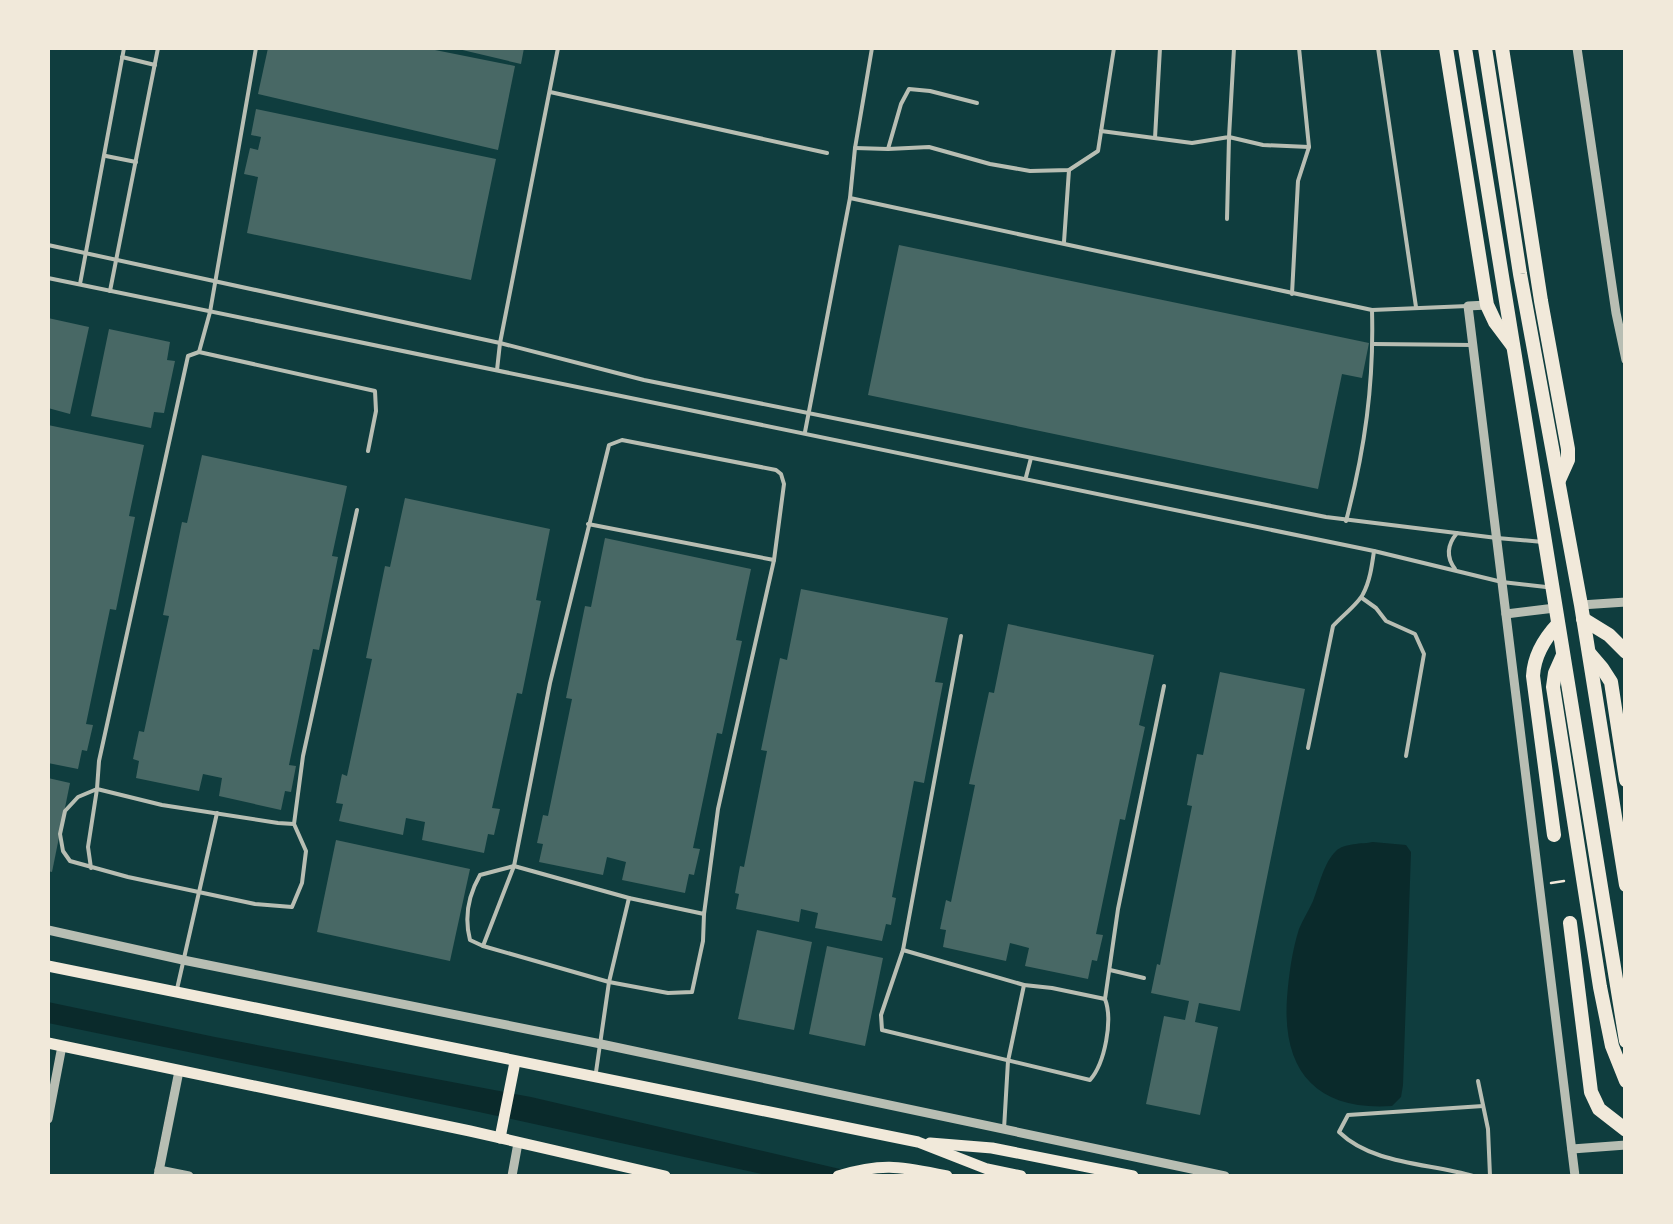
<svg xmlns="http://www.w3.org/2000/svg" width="1673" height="1224" viewBox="0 0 1673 1224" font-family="Raleway,sans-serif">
	<rect width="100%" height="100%" fill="#0f3d3e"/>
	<!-- water -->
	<g fill="#0a2a2b">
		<path d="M1373,842L1406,845L1411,852L1403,1085L1401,1097L1392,1106C1316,1111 1282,1071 1287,998C1289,974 1292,951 1299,929C1303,919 1309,910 1313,901C1319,886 1324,862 1336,851C1344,843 1362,844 1373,842Z"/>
		<polygon points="48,1002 215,1037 531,1097 870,1176 771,1176 479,1112 48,1023"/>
	</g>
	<!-- building -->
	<g fill="#486865">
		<polygon points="268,48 425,48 515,66 498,150 258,94"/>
		<polygon points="454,48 524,48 521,64"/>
		<polygon points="256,109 496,159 471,280 247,233 258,177 244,174 250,148 258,150 261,137 251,135"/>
		<polygon points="899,245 1369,343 1362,378 1342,374 1318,489 868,395"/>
		<polygon points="48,318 89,327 70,414 48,408"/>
		<polygon points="109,329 170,342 167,360 175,361 164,413 154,412 151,428 91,416"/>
		<polygon points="48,425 144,445 129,516 135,517 116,610 110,609 86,724 93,725 87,751 82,750 78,769 48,763"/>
		<polygon points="202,455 347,486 332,556 338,557 319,650 313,649 289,765 296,766 291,792 285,791 281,810 219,796 222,778 203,774 199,791 136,778 139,761 133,759 139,731 144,732 169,616 163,615 182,522 187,523"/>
		<polygon points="405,498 550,529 536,600 541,601 522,694 517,693 492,808 500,809 494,835 488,834 484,853 422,840 425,822 406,818 403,835 339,821 343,804 336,803 342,774 347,776 372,659 366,658 385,566 390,567"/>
		<polygon points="605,538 751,569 736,640 742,641 722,734 717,733 693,848 700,849 694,875 689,874 685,893 622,880 626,862 607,857 603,875 539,862 543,844 537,843 543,815 548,816 572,699 566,698 585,606 591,607"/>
		<polygon points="801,589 948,618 935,682 943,683 924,783 914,781 892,897 896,898 891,925 886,924 882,941 815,928 818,913 801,909 799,922 736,909 739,894 735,893 740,866 744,867 767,751 761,750 780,658 787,660"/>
		<polygon points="1008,624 1154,655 1139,725 1145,727 1125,820 1120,819 1096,934 1103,935 1097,961 1092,960 1088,979 1025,966 1029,948 1010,943 1006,961 943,947 946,930 940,929 946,900 951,902 975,785 969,784 989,692 994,693"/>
		<polygon points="1220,672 1305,689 1240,1011 1199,1003 1195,1022 1218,1027 1200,1115 1146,1104 1164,1016 1185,1020 1189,1001 1151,993 1157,964 1160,965 1192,806 1187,805 1197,754 1203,755"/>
		<polygon points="48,778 70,783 52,872 48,871"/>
		<polygon points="336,840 470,869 450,961 317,932"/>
		<polygon points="757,930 812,942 794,1030 738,1019"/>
		<polygon points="827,946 883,958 865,1046 809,1034"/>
	</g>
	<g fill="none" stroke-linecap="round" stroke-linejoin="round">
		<!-- path -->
		<polyline stroke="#f1e9da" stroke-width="2.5" points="1551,883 1564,881"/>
		<!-- service -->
		<g stroke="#b8beb3" stroke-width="4">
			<polyline points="256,48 210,312 199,352 375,391 376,411 368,451"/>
			<polyline points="1378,48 1416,307"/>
			<polyline points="122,57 155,65"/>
			<polyline points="550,92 827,153"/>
			<polyline points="1101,131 1192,143 1229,137 1234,48"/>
			<polyline points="1155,138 1160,48"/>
			<polyline points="855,148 888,149 901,104 909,89 930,91 977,103"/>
			<polyline points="888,149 929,147 990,164 1030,171 1069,170 1098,151 1114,48"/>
			<polyline points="106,156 136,162"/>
			<polyline points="850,198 1372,310 1468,306"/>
			<polyline points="1227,219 1229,137 1263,145 1309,147"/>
			<polyline points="1064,242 1069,170"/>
			<polyline points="48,245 500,343 644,380 1326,517 1497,538 1543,542"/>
			<polyline points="48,278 1374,551 1502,582 1546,587"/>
			<polyline points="80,284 124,48"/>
			<polyline points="110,291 158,48"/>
			<polyline points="1292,294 1298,181 1309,147 1299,48"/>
			<polyline points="1373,344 1473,345"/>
			<polyline points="199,352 188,356 99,761 97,789 162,805 278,823 294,824"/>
			<polyline points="497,370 500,343 558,48"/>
			<polyline points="805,432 850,198 855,148 872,48"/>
			<polyline points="1026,477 1031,458"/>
			<path d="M1346,521C1365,449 1374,384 1372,310"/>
			<polyline points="588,524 774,560"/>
			<path d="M1455,569C1446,557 1447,545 1457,533"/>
			<polyline points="1362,598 1376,608 1386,621 1415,634 1424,654 1406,756"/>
			<path d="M961,636L903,950L881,1015L882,1030L1090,1080C1105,1063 1113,1020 1105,999L1118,909L1164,686"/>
			<path d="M1308,748L1333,626C1341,617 1359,603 1363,594C1370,581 1372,565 1374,551"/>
			<polyline points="91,868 88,847 97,789 78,797 65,811 60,834 63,851 70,861 128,877 255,904 292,907 302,883 306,851 294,824 303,756 357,510"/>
			<path d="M629,898L514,866L480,875C468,896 464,917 470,940L483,946L609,982L668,993L692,992L703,941L704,914"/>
			<polyline points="483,946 514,866 550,683 609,445 622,440 776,470 781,474 784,484 774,560 718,809 704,914 629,898 609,982 596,1072"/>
			<polyline points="903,950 1024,985 1052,988 1105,999"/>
			<polyline points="1110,970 1144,978"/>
			<polyline points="177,989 217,813"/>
			<polyline points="1478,1081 1488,1129 1490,1176"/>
			<polyline points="1004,1129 1008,1061 1024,985"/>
			<path d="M1473,1176C1430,1163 1373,1165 1339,1132L1348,1115L1483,1106"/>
		</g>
		<!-- minor -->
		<g stroke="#b8beb3" stroke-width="9">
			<polyline points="1577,48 1616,313 1626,360"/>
			<polyline points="1487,305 1468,306 1575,1176"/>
			<polyline points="1581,605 1626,602"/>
			<polyline points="1506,614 1555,608"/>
			<polyline points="48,930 183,960 601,1044 1225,1176"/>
			<polyline points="48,1119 62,1046"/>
			<polyline points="1572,1149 1626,1145"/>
			<polyline points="159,1170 189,1176"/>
			<polyline points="158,1176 179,1071"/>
			<polyline points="512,1176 518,1143"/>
		</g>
		<!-- secondary -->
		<g stroke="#f1e9da" stroke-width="11">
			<polyline points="48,966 918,1142 987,1169 1021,1176"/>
			<polyline points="48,1043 470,1131 665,1176"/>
			<polyline points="500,1138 515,1062"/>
			<polyline points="930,1143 992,1148 1133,1176"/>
			<path d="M838,1176C885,1162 901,1167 947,1176"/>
		</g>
		<!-- trunk -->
		<g stroke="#f1e9da" stroke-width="14">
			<polyline points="1446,48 1487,305 1495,322 1513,346"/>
			<polyline points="1465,48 1626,1041"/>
			<polyline points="1485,48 1520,274 1581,605 1626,885"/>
			<polyline points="1502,48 1541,301 1568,449 1568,460 1559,480"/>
			<polyline points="1583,619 1609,635 1626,652"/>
			<polyline points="1590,654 1602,668 1611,682 1626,780"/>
			<polyline points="1563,655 1555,673 1553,687 1600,987 1612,1046 1626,1081"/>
			<path d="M1554,835L1533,676C1534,655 1544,639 1558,624"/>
			<polyline points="1570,923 1591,1092 1599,1109 1626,1130"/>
		</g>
	</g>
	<!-- border -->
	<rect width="1673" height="1224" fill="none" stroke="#f1e9da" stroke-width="100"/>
</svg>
